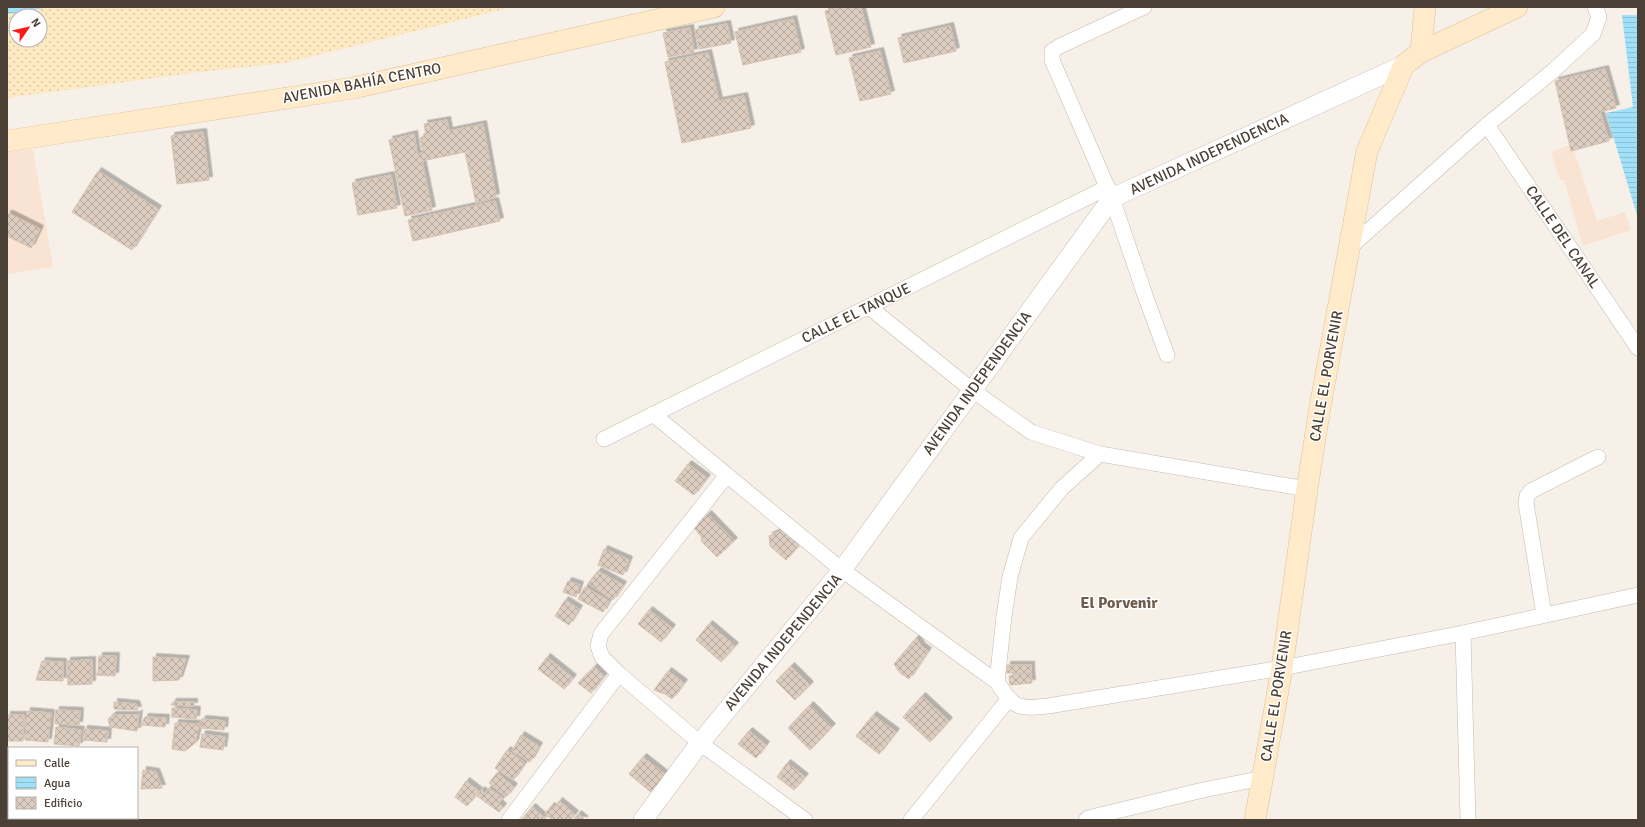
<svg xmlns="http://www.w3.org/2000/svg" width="1645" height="827" viewBox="0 0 1645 827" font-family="Signika,sans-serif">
	<defs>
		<pattern id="sand-dots" width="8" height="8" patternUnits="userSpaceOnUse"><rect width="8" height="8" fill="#fde9c2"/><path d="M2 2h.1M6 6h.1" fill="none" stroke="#dac9a7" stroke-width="1.8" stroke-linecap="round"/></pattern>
		<pattern id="water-rules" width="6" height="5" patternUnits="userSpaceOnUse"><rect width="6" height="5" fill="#a0e0f8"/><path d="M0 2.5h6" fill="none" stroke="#8bc1d5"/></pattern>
		<pattern id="building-cross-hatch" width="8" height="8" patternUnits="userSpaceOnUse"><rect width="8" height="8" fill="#dccdc0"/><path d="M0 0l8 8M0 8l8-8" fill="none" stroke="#b4a89d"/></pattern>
		<filter id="shadow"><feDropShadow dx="3.5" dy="-3.5" stdDeviation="0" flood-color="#0004"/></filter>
	</defs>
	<rect width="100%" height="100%" fill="#f6f0e9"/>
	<!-- commercial -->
	<g fill="#f9e4d3">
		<polygon points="1572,144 1597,221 1625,212 1631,230 1583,246 1564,180 1560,180 1551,152"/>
		<polygon points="33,149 53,267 7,274 7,152"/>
	</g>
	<!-- sand -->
	<path fill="url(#sand-dots)" fill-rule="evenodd" d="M7,7H513L285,63L200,72L7,98ZM16,16H40V40H16Z"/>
	<!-- water -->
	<g fill="url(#water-rules)">
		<polygon points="7,7 50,7 7,14"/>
		<polygon points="1621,7 1638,7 1638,219 1606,113 1633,107"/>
	</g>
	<!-- pier -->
	<g fill="#f6f0e9">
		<polygon points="1619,7 1638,7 1638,15 1620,15"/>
		<polygon points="1615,143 1638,219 1638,221 1636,219 1613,144"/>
	</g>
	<!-- building -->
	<g fill="url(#building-cross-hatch)" stroke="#d5c1b0" filter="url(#shadow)">
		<polygon points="839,7 861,7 871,47 836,55 825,11"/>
		<polygon points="793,19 801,52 743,65 735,32"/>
		<polygon points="727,24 731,43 699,49 695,30"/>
		<polygon points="950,26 956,51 904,63 898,38"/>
		<polygon points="690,28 694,52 668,57 663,33"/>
		<polygon points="880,51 891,94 860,101 849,58"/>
		<polygon points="708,53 719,101 744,96 751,128 682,143 665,62"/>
		<polygon points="1605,69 1616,108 1600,112 1609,141 1571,151 1555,81"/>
		<polygon points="447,120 449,131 483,124 496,197 476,203 465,152 422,161 432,210 405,216 389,140 414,134 417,154 423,153 420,138 426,135 424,124"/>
		<polygon points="203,132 209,180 177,184 171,136"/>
		<polygon points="98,171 158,209 132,250 72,212"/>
		<polygon points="391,175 397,208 358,215 352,183"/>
		<polygon points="495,201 500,221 413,241 408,220"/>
		<polygon points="7,214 10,214 40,229 31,248 7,236"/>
		<polygon points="688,464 707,478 694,495 675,481"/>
		<polygon points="708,514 734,541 717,557 702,542 701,536 694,528"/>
		<polygon points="782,530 799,545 786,560 770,546 769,536"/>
		<polygon points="604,549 629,560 623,575 598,565"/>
		<polygon points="598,571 623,585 613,600 588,583"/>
		<polygon points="568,581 580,585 576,597 563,592"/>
		<polygon points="585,587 609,601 603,612 578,599"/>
		<polygon points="565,600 579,609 569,625 555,616"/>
		<polygon points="649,610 672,628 661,642 638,624"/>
		<polygon points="709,624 735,646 721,662 696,640"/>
		<polygon points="916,638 922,647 928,651 909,679 900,673 894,664"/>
		<polygon points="99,656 116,656 115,676 95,675 98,673"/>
		<polygon points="153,657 186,659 179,680 153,681"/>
		<polygon points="547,657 573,678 564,689 538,669"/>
		<polygon points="92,660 92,684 68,685 67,661"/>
		<polygon points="42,661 63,662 63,681 36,680"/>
		<rect x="1007" y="665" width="24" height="8"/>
		<polygon points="791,666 810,685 795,700 776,681"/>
		<polygon points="594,667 604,676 591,693 578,683"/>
		<polygon points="668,671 684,683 672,699 665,694 654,690"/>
		<polygon points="1031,673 1032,683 1010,685 1009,676"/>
		<polygon points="922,696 949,721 930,742 903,717"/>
		<polygon points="114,702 136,704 138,710 114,709"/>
		<polygon points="173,702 194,702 194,706 171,705"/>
		<polygon points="810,705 832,727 810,750 788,728"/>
		<polygon points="172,708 197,710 196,719 172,717"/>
		<polygon points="56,710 80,711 79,725 55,724"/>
		<polygon points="27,711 51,713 48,742 25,740"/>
		<polygon points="139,713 137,731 110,727 108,719 113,715 137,715"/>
		<polygon points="7,715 24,715 23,741 7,741"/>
		<polygon points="873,715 896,732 879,754 856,736"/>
		<polygon points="145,717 166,718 165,727 141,725"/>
		<polygon points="202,719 225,721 224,730 201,728"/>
		<polygon points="200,721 195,743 185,751 172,749 175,723 199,724"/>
		<polygon points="56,727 81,730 79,746 54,744"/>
		<polygon points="84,729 108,731 107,742 83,740"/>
		<polygon points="749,731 766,745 756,758 738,744"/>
		<polygon points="202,734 225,737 223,750 200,747"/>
		<polygon points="521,735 539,746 530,762 512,751"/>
		<polygon points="507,750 525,763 513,780 495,768"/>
		<polygon points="643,757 667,776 653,794 629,774"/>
		<polygon points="787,763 805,777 794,790 777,777"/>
		<polygon points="143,770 156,772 162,788 141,789"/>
		<polygon points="497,773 514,787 506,797 489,783"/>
		<polygon points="466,781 479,791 467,806 455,797"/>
		<polygon points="489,788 503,798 499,803 503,807 499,812 477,796 481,790 485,793"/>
		<polygon points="559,801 575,814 570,820 553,820 545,814 551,806 554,808"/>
		<polygon points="532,807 547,820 521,820"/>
		<polygon points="578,814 585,820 573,820"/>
	</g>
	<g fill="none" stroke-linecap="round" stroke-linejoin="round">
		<defs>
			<g id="minor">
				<polyline points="1144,7 1060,46 1052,51 1052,60 1112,198 1146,298 1167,355"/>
				<polyline points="1487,125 1638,348"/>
				<polyline points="1348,249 1487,125 1553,71 1593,34 1599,17 1595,7"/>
				<polyline points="869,307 972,390 1031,432 1100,454 1307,489"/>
				<path d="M653,414L842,570L997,682C1014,709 1018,709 1048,706L1282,668L1463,633L1638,595"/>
				<polyline points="604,439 1108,187"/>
				<polyline points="727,475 601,634 598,646 602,657 619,674 700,743 805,820"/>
				<polyline points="1544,615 1526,503 1527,496 1531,491 1598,457"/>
				<polyline points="1463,633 1468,820"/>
				<polyline points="997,682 1004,616 1010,577 1021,538 1062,488 1100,454"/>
				<polyline points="509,820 619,674"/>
				<polyline points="911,820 1008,700"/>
				<polyline points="1086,820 1088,818 1203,790 1263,778"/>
			</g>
			<polyline id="tertiary" points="643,820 700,743 842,570 1112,198 1404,65"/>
			<g id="secondary">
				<polyline points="1421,52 1425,7"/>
				<polyline points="7,141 353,88 714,7"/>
				<polyline points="1255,820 1282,668 1307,489 1320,407 1367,151 1404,65 1421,52 1517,7"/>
			</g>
		</defs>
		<!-- minor casing -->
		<use href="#minor" stroke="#c6baad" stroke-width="16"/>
		<!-- tertiary casing -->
		<use href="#tertiary" stroke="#c6baad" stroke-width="20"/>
		<!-- secondary casing -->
		<use href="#secondary" stroke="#dec197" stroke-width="22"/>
		<!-- minor -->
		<use href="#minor" stroke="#fff" stroke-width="15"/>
		<!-- tertiary -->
		<use href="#tertiary" stroke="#fff" stroke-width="19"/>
		<!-- secondary -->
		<use href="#secondary" stroke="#ffebca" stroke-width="21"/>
	</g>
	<g text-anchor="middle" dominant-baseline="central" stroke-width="3" stroke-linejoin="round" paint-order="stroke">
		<!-- street labels -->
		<g font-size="15" fill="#4b4036" stroke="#fff">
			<text transform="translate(362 83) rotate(-11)">AVENIDA BAHÍA CENTRO</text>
			<text transform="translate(1209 154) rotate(-25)">AVENIDA INDEPENDENCIA</text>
			<text transform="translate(1563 237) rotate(56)">CALLE DEL CANAL</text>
			<text transform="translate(856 313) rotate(-26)">CALLE EL TANQUE</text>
			<text transform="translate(1326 376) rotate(-80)">CALLE EL PORVENIR</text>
			<text transform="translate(977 383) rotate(-54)">AVENIDA INDEPENDENCIA</text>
			<text transform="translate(783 642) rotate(-50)">AVENIDA INDEPENDENCIA</text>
			<text transform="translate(1276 696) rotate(-81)">CALLE EL PORVENIR</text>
		</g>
		<!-- neighbourhood labels -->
		<g font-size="16" font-weight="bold" fill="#6f5c4c" stroke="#fff">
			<text x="1119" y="603">El Porvenir</text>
		</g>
	</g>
	<!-- border -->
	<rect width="1645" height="827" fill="none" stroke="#4b4036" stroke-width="16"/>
	<!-- legend -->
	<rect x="8" y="747" width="130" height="72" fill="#ffffff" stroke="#b7b3af"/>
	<rect x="16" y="760" width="20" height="6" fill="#ffebca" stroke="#b7b3af"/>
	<text x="44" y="767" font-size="12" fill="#4b4036">Calle</text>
	<rect x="16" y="777" width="20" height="12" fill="url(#water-rules)" stroke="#b7b3af"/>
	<text x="44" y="787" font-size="12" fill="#4b4036">Agua</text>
	<rect x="16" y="797" width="20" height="12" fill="url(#building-cross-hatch)" stroke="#b7b3af"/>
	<text x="44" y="807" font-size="12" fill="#4b4036">Edificio</text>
	<!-- north arrow -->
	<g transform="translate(28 28) rotate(56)"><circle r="19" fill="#ffffff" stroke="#b7b3af"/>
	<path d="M0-3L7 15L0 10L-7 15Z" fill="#ff1a17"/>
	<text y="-6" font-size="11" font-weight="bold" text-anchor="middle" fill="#4b4036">N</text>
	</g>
</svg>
